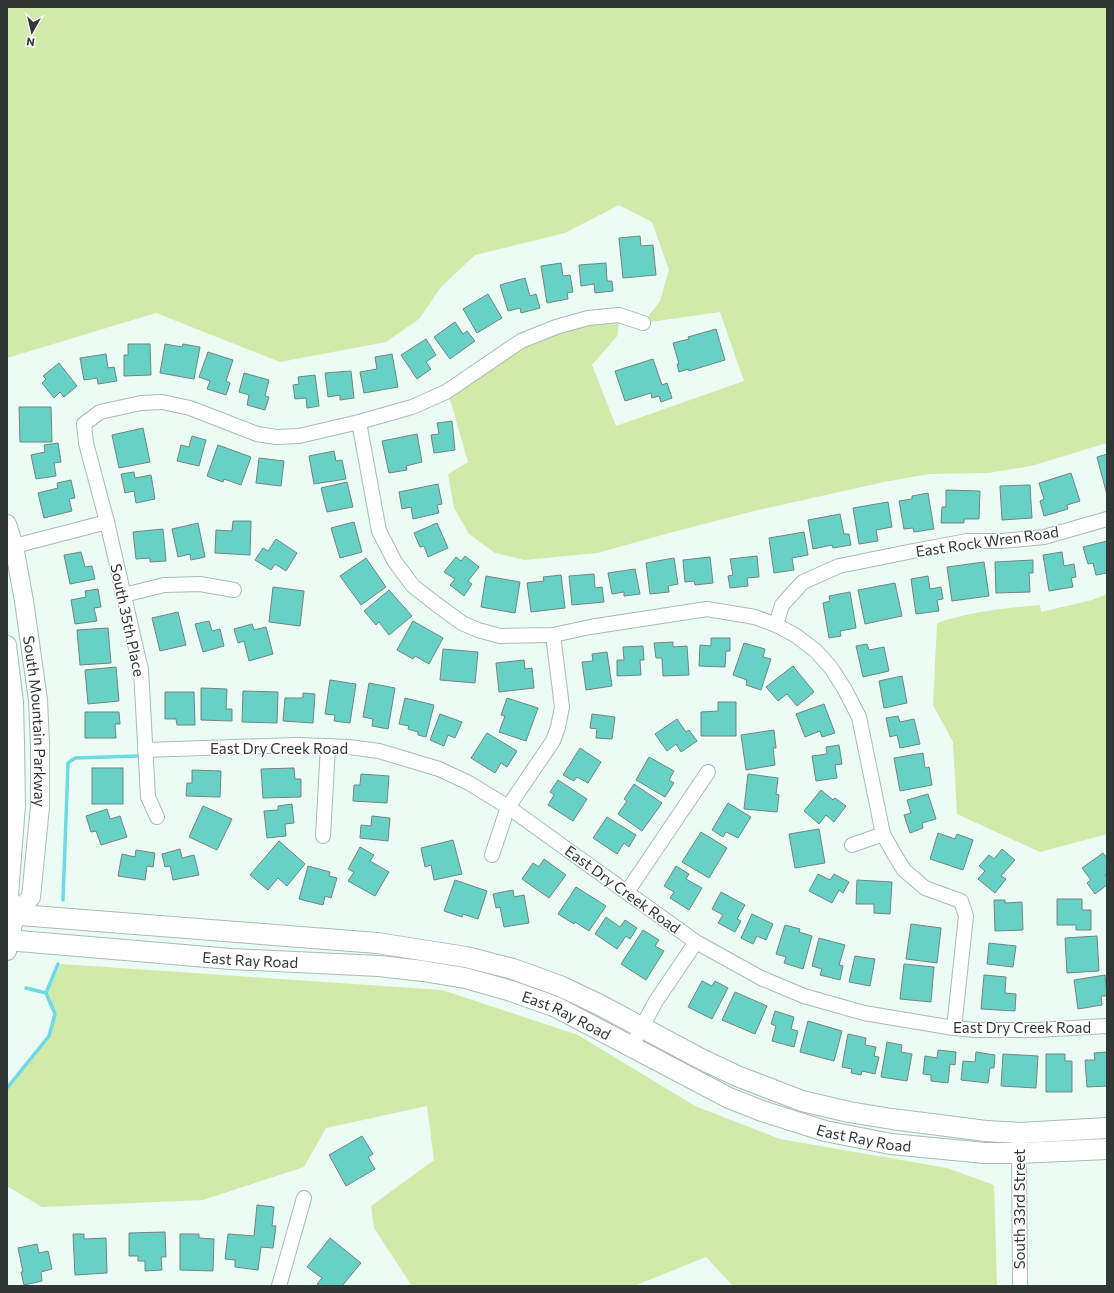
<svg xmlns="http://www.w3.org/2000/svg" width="1114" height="1293" viewBox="0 0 1114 1293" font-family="Commissioner,sans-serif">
	<rect width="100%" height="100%" fill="#eafcf3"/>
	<!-- green -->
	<g fill="#d0eaaa">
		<polygon points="7,7 1107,7 1107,443 1031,466 988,473 929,474 884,482 754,511 673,532 597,553 525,560 495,553 469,534 454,508 448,474 468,462 451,403 446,392 521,341 619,315 618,335 592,365 616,426 744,381 720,312 643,323 660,301 669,270 652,222 619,205 565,233 475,255 441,287 419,319 386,342 280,362 156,313 7,358"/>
		<path d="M1107,594V834L1040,852L957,814L953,742L933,705L937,623C970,612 1005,608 1040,605L1041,612L1092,600Z"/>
		<polygon points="61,964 442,990 578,1035 695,1106 780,1139 947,1168 994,1185 997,1286 733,1286 706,1257 634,1286 412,1286 374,1228 371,1206 434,1160 427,1106 326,1128 304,1167 203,1200 42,1207 7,1186 7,1088 49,1036 55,1014 46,993"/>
	</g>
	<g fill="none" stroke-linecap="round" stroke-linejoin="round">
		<!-- stream -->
		<g stroke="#6fdae6" stroke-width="3.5">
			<polyline points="63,900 68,763 75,758 138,756"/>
			<polyline points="26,988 46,993"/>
			<polyline points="7,1088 49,1036 55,1014 46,993 58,964"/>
		</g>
	</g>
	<!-- building -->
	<g fill="#67d1c5" stroke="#738583">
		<polygon points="640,236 641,246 653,245 656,275 623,278 619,238"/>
		<polygon points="561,263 563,276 570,275 573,292 567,293 568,299 547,303 541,266"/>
		<polygon points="606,263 607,281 612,281 613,291 595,293 594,284 581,286 579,265"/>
		<polygon points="525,278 530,296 536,294 540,308 521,313 520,308 508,311 500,285"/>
		<polygon points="488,294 502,318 477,333 463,309"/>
		<polygon points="455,322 463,334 467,331 475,341 450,359 434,337"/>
		<polygon points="716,329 725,360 689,371 688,369 679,372 677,364 679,364 673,343 689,339 688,337"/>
		<polygon points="426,339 436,355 426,362 431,369 417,379 401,355"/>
		<polygon points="128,344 150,344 151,375 124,376 124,355 128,355"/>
		<polygon points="165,344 182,347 183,344 200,347 194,379 160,373"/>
		<polygon points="208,352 233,360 226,381 230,383 226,395 207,389 210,381 199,377"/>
		<polygon points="106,354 108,368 114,367 117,381 98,384 97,378 84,380 80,358"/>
		<polygon points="392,354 398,387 364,393 360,372 377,369 375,357"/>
		<polygon points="653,359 662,385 667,383 672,398 661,402 659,396 652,398 651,393 625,401 615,371"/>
		<polygon points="59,363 77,386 64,397 60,392 54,398 42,383 46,379 43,376"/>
		<polygon points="351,371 354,398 340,400 340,395 328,397 325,373"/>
		<polygon points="244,373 269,380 265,396 269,397 265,410 247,405 249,395 239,392"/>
		<polygon points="315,375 319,406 307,408 306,398 295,399 293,385 299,384 298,377"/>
		<polygon points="19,407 51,407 52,442 20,442"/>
		<polygon points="452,421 455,450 434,453 431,435 439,434 437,423"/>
		<polygon points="143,428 150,462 119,468 112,435"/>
		<polygon points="417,434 422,462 406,466 407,470 389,473 382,441"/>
		<polygon points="192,436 206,440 199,466 177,461 181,445 189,447"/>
		<polygon points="58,443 61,462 54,463 56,476 36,479 31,455 45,452 44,445"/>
		<polygon points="218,445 251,457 241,485 224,479 223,482 207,476"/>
		<polygon points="334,451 336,461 342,460 346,479 314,484 309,456"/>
		<polygon points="1107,454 1107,495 1097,457"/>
		<polygon points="259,458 284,461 281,486 256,483"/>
		<polygon points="134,472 135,478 151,475 155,499 136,503 134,491 125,493 121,474"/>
		<polygon points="1071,473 1080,501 1067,505 1068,509 1044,516 1040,501 1044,499 1039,483"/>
		<polygon points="71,480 75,498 69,499 72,511 44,518 38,493 58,488 57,483"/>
		<polygon points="347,482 353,507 327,512 321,488"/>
		<polygon points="438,484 442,504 437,505 439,513 413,519 411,507 402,509 399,492"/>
		<polygon points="1030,485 1032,518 1002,520 1000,486"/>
		<polygon points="946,490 980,491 979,519 964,519 964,523 941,523 942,507 946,507"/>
		<polygon points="928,493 934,529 914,532 913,528 904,529 899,501 912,499 912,496"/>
		<polygon points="888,502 892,527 876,530 878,541 859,544 853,508"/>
		<polygon points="840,514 844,534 849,534 851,545 833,548 832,545 813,549 808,520"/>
		<polygon points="233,521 251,521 250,555 215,553 216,530 232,531"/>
		<polygon points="354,522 362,552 340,558 331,528"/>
		<polygon points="198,523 205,557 191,560 190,554 178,557 172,529"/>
		<polygon points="437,523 448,548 428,557 424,546 420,547 414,533"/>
		<polygon points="163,529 166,561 150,562 150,558 136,559 133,532"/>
		<polygon points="804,532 808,555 792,558 794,570 774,573 769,538"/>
		<polygon points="276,539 297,553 286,571 275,564 271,570 255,560 263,548 268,551"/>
		<polygon points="1107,541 1107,573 1096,575 1093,563 1088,564 1083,547"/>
		<polygon points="81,552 85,567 92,566 95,579 70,584 64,555"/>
		<polygon points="1062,552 1064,566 1074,564 1076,577 1071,578 1073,587 1049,591 1043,555"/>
		<polygon points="465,556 479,567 468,581 472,584 464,596 450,585 455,579 444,572 456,557 461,561"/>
		<polygon points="757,556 759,577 747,578 748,586 730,588 728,576 733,575 730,559"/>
		<polygon points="710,557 713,583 695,585 694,581 685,582 683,560"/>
		<polygon points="366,558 386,587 361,605 340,576"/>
		<polygon points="674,558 678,584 668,586 669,592 650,594 646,563"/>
		<polygon points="1033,560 1033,573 1029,573 1030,592 996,593 995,562"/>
		<polygon points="984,562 989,596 952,601 947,567"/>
		<polygon points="635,569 640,594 624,596 624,592 612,594 608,573"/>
		<polygon points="594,574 595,588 602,587 604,602 572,605 569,576"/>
		<polygon points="561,575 565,608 531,612 527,583 544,581 543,577"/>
		<polygon points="486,576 520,582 515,613 481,607"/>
		<polygon points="928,576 930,589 941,587 943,599 937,600 939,611 916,614 911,579"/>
		<polygon points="895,583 902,616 865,624 858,590"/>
		<polygon points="273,587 304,591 300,626 269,622"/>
		<polygon points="98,589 101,607 94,608 97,621 75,624 71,600 86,597 85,591"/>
		<polygon points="389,590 412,616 389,635 379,622 376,625 364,611"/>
		<polygon points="850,592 856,628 840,631 841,636 829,638 823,603 830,601 829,596"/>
		<polygon points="178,612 186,645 160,651 152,618"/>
		<polygon points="209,621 212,631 220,629 224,646 203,652 195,624"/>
		<polygon points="413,621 443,638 429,664 415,656 413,659 397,650"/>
		<polygon points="252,624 254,630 266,627 273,654 249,661 244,641 238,643 234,629"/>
		<polygon points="108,628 111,663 80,665 77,630"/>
		<polygon points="711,638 730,638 730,651 726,651 725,667 699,666 700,645 711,646"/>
		<polygon points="673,642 673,647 687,646 689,675 663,676 662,658 656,658 654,643"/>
		<polygon points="744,643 765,649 763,657 771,659 761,690 746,685 747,680 733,675"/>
		<polygon points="867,644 869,650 884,647 889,671 863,677 856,646"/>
		<polygon points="643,646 644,660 640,660 641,675 617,676 617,660 624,660 623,647"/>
		<polygon points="443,649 478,652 475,683 440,680"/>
		<polygon points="607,652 612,686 586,690 582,662 593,661 592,654"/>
		<polygon points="524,660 525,669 532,668 534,688 499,692 496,663"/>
		<polygon points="793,666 814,692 797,706 787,694 778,701 766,687"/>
		<polygon points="116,667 119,701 88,704 85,670"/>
		<polygon points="902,676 907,703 884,708 879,681"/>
		<polygon points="330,680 356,684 350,723 334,721 335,715 325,714"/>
		<polygon points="369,683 395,688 388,729 372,726 373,719 363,717"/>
		<polygon points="201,688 227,689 226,709 232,709 232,721 201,720"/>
		<polygon points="243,691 278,692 277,723 242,722"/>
		<polygon points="165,692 194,692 195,725 177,725 176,719 165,719"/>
		<polygon points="303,693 315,694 313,723 283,721 285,698 303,698"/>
		<polygon points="405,698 434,705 426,737 418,735 418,732 408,729 409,726 399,724"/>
		<polygon points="507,698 538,708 526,741 499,732 505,716 501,715"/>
		<polygon points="718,702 736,702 736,736 701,736 701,712 718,711"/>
		<polygon points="824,704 835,733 822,737 820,731 805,737 796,714"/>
		<polygon points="85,712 119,712 120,724 115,724 116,738 85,738"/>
		<polygon points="440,714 462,722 455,738 448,735 444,746 430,740"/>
		<polygon points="592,714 615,717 612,739 596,738 597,729 590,728"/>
		<polygon points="898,716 900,722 914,719 920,744 900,748 897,735 890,737 886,718"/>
		<polygon points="677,719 686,732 689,730 697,741 681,752 676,744 667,751 655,734"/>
		<polygon points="774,730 776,748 773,748 775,765 746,770 741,735"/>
		<polygon points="487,733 517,751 507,767 501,763 495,773 471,758"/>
		<polygon points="839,745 842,764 835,765 837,778 816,781 812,756 827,754 826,747"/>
		<polygon points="580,748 601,762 588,783 577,777 574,781 563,775"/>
		<polygon points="923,753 925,768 929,767 932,785 900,791 894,758"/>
		<polygon points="649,757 674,771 669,780 674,783 665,797 636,780"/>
		<rect x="92" y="768" width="31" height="36"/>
		<polygon points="294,768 295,779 301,779 301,797 263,798 261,769"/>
		<polygon points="192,770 221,771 220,797 186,796 187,783 192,783"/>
		<polygon points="361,774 389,776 387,803 353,801 354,785 360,785"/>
		<polygon points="748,774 778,778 776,794 779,795 777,812 744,809"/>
		<polygon points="558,780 587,799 573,821 548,805 554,795 550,792"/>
		<polygon points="634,784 662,803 642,831 618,814 627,801 624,799"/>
		<polygon points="821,790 833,800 835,798 846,806 834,822 826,815 819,824 804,811"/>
		<polygon points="928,794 936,819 922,823 923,828 910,833 904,815 911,813 907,800"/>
		<polygon points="728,803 751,817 738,838 726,832 723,837 712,830"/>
		<polygon points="292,804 294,823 285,824 286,836 267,838 264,811 278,810 278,806"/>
		<polygon points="203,806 232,819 217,850 189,837"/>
		<polygon points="107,809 110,819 120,816 127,837 101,845 96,831 91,832 86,816"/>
		<polygon points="372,816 390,818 388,841 360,838 361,825 371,826"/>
		<polygon points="607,817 636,835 629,847 624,843 617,854 593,838"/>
		<polygon points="819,829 825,863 795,868 789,834"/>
		<polygon points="701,832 727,848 709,878 682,862"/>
		<polygon points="938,833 955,839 957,834 973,840 963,870 930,859"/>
		<polygon points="453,840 462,874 434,880 431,865 425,867 421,848"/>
		<polygon points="279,841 305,864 287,886 278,878 268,890 250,875"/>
		<polygon points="360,847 374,855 370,861 389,872 375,896 348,881 354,872 348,869"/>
		<polygon points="180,849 182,858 194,855 199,875 173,880 170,866 165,867 162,854"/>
		<polygon points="1002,849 1015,860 1001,876 1006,879 995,893 978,879 985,871 979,866 989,855 994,859"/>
		<polygon points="136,850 155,853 153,867 147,866 145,880 118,876 122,854 135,857"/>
		<polygon points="1103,853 1107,858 1107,874 1105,875 1107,878 1107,885 1095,894 1087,883 1091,880 1082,868"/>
		<polygon points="544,859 566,875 549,898 522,879 533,863 539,867"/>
		<polygon points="308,866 330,872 329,876 337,878 331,898 325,896 323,905 299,899"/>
		<polygon points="676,866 689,874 686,879 702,888 689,910 670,898 674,892 664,886"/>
		<polygon points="818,874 830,880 834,874 849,882 843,893 839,890 832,903 809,891"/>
		<polygon points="455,880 487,891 478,919 463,914 462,917 444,911"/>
		<polygon points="857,880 892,882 890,914 874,913 874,904 856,904"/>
		<polygon points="576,887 606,906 589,931 575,922 574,924 558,914"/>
		<polygon points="513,890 514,897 524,895 529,923 504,927 500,907 496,908 493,894"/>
		<polygon points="721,892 745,905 737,919 741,921 735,932 718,923 723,915 712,909"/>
		<polygon points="1057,899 1082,899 1082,910 1091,910 1091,930 1076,930 1076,925 1057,925"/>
		<polygon points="994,900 1005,900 1005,903 1022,902 1023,930 995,931"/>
		<polygon points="752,914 773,924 766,940 757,936 753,944 741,938"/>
		<polygon points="606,917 620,927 625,920 637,928 630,939 626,936 617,949 595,934"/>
		<polygon points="911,924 941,928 937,963 906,959"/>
		<polygon points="785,925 800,929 799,932 812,936 803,969 784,963 786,957 776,954"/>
		<polygon points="643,930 659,940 655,946 664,951 646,980 621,964"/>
		<polygon points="1097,936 1099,971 1067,973 1065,938"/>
		<polygon points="819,938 845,945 839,965 843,966 840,980 820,975 822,969 812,966"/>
		<polygon points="989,943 1016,946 1013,967 987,964"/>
		<polygon points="855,956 875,959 870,986 849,982"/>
		<polygon points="904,964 934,967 931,1002 900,999"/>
		<polygon points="984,975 1006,977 1005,993 1016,994 1015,1011 981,1009"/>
		<polygon points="1105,975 1107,996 1101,996 1102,1005 1078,1009 1074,980"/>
		<polygon points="702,981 712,986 715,981 728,988 712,1019 688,1007"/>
		<polygon points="735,992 767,1006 755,1034 722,1020"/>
		<polygon points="775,1011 794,1017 791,1029 798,1031 794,1047 772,1041 776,1026 771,1024"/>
		<polygon points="808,1021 842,1031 834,1061 800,1052"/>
		<polygon points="848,1034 866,1038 865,1045 876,1047 874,1056 879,1057 875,1074 862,1071 861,1075 851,1073 852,1069 842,1067"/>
		<polygon points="887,1042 902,1045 901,1052 912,1054 907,1081 881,1077"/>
		<polygon points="938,1050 956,1052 955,1065 950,1064 948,1083 931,1081 931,1075 923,1074 925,1056 937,1058"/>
		<polygon points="976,1052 995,1055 994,1068 990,1068 988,1083 961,1080 963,1061 975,1062"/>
		<polygon points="1107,1052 1107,1086 1087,1087 1085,1060 1095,1060 1094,1053"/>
		<polygon points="1003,1054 1038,1056 1036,1088 1001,1086"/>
		<polygon points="1046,1054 1065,1054 1065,1061 1072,1061 1072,1092 1046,1092"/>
		<polygon points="362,1136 373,1154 368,1157 375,1169 346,1186 329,1155"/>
		<polygon points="257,1205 274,1207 272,1226 276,1226 273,1248 261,1247 258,1270 235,1267 235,1260 225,1259 228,1234 254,1236"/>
		<polygon points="165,1232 166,1257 161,1257 162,1270 145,1271 145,1261 138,1261 138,1256 129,1256 129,1233"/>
		<polygon points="73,1234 84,1234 84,1239 106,1238 107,1273 75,1275"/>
		<polygon points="180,1234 199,1234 199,1238 214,1239 213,1271 180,1270"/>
		<polygon points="330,1238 361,1263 342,1286 320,1286 317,1284 322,1278 307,1267"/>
		<polygon points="37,1244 39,1253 48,1251 52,1269 41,1272 42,1281 24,1285 21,1272 23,1272 18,1248"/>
	</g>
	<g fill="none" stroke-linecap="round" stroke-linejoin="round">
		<defs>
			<g id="minor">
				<polyline points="359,422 379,531 395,562 413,586 436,604 462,623 478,630 500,636 553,635 590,627 707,609 755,617 776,625 795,635 816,651 831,668 844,688 859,717 883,834 893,852 904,870 925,888 961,901 966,916 954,1028"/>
				<polyline points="7,548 107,522"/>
				<polyline points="124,595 164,585 200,584 234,590"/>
				<polyline points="776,625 782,605 803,582 839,566 908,552 967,541 1001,541 1044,537 1107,519"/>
				<polyline points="145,750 296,745 349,747 379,751 439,769 469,783 508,807 696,942 761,978 804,996 864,1013 954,1028 975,1030 1037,1030 1107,1026"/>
				<polyline points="157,817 148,797 141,670 107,522 86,443 84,424 100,412 141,403 162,402 190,408 257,434 276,437 299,436 359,422 412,407 446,392 521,341 556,327 588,318 619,315 643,323"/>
				<polyline points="323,836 328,746"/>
				<polyline points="852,845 883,834"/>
				<polyline points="492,855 508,807 553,741 558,727 562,707 553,635"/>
				<polyline points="627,892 708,772"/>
				<polyline points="631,1047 656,1001 696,942"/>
				<polyline points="1019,1144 1020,1286"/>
				<polyline points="279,1286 304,1198"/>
			</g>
			<g id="tertiary">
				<path id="s1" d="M7,524L14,546L24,601L38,700L40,745V807L31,897L15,915L7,951"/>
				<polyline points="7,645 14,702 15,743 16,805 9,895 15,915"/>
			</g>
			<g id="secondary">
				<polyline points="7,914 377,943 466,957 513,969 560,986 600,1005 701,1059 737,1076 802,1101 849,1112 892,1119 986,1131 1020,1133 1107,1128"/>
				<path id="s2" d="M7,940L231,959L379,966L423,971L465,978L511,991L556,1007L729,1098L762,1111L825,1131L891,1144L985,1153H1019L1107,1149"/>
			</g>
		</defs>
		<!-- minor casing -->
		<use href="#minor" stroke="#aabbb3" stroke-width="16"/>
		<!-- tertiary casing -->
		<use href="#tertiary" stroke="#aabbb3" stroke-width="20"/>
		<!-- secondary casing -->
		<use href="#secondary" stroke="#aabbb3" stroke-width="22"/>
		<!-- minor -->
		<use href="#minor" stroke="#fff" stroke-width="14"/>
		<!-- tertiary -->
		<use href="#tertiary" stroke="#fff" stroke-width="18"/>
		<!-- secondary -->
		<use href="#secondary" stroke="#fff" stroke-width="20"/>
	</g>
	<g text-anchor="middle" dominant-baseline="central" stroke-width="3" stroke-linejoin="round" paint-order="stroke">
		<!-- street labels -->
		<g font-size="15" fill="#303734" stroke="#fff">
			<text transform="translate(987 541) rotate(-8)">East Rock Wren Road</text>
			<text transform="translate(128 620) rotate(78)">South 35th Place</text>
			<text stroke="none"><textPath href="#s1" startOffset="200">South Mountain Parkway</textPath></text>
			<text x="279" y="748">East Dry Creek Road</text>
			<text transform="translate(623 889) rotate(36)">East Dry Creek Road</text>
			<text stroke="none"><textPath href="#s2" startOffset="244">East Ray Road</textPath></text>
			<text stroke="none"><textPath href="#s2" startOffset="568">East Ray Road</textPath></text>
			<text x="1022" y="1027">East Dry Creek Road</text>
			<text stroke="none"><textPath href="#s2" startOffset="892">East Ray Road</textPath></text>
			<text transform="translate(1019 1209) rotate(-90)">South 33rd Street</text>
		</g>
	</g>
	<!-- border -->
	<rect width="1114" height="1293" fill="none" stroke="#303734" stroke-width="16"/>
	<!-- north arrow -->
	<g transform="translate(32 32) rotate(188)" stroke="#ffffff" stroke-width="3" paint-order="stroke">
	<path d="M0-3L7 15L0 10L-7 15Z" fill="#303734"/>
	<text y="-6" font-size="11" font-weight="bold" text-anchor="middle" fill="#303734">N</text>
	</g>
</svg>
